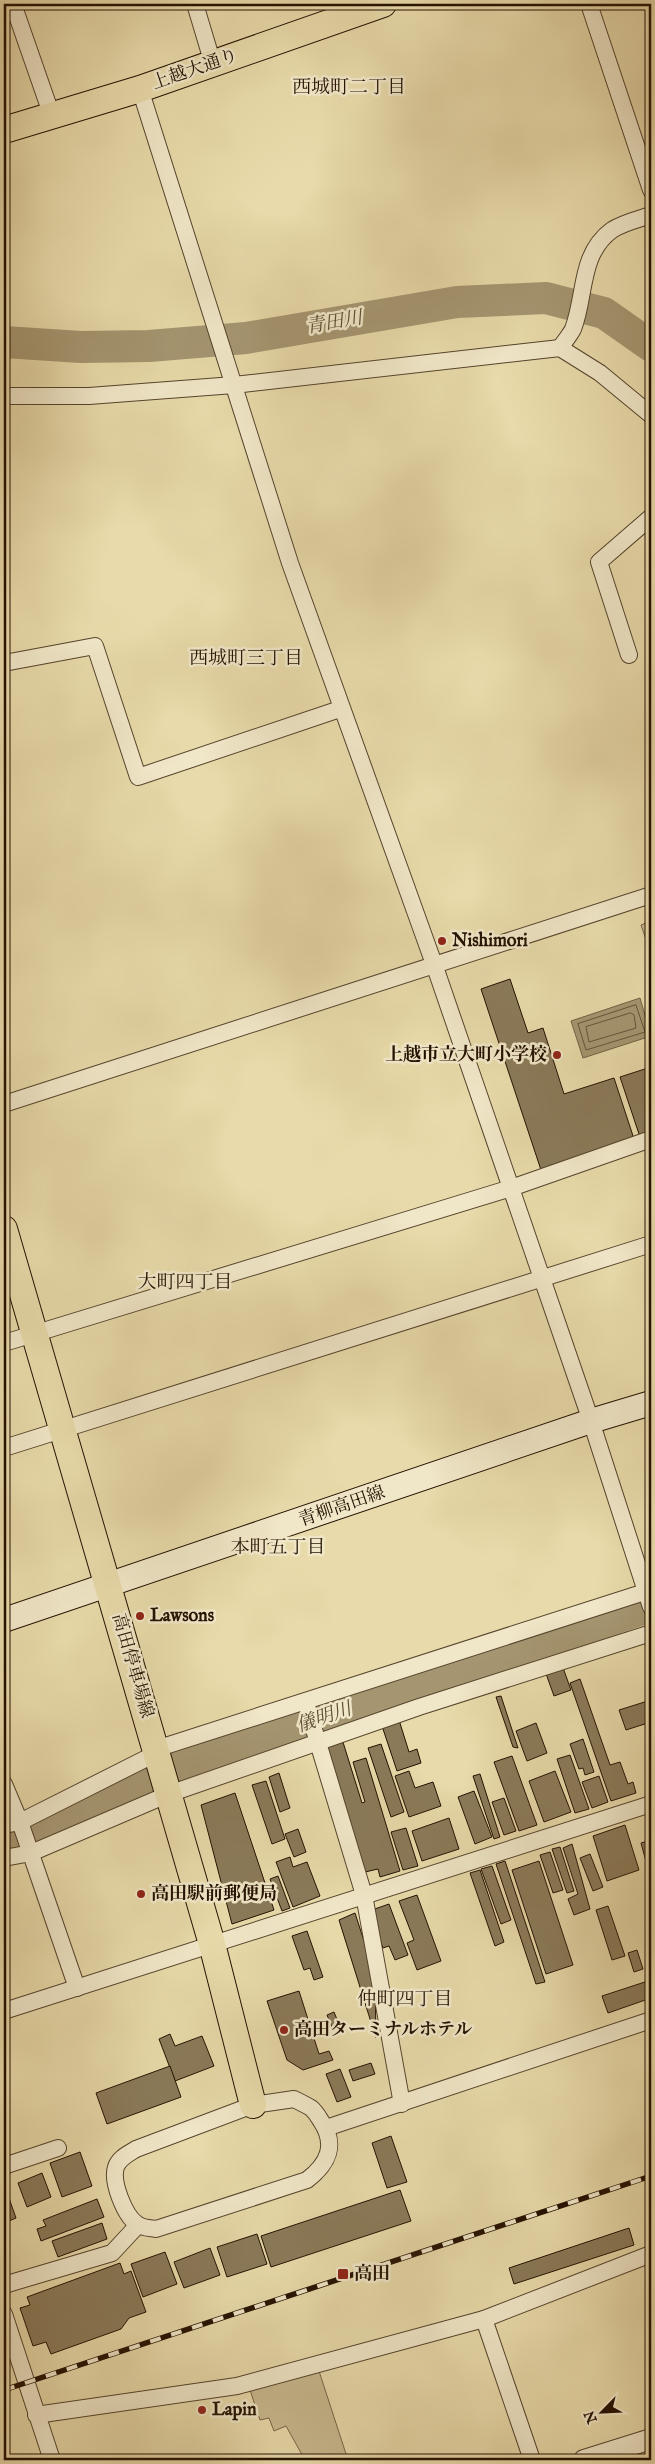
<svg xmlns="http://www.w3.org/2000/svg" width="655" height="2464" viewBox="0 0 655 2464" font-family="'IM FELL English','Noto Serif JP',serif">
	<rect width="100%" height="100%" fill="#e8daaa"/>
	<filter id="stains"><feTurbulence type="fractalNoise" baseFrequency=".004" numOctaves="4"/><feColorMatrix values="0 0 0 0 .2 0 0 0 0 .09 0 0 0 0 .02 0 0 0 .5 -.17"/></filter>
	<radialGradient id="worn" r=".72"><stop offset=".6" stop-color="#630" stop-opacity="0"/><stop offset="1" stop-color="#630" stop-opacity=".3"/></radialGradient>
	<!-- green -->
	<g fill="#c7b88d" stroke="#766448">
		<polygon points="651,921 651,954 641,925"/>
		<polygon points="318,2368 348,2460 305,2460 286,2426 274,2431 269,2418 260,2420 250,2390"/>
	</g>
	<!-- water -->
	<polygon fill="#a59671" stroke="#716145" points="640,998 651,1036 583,1058 571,1021"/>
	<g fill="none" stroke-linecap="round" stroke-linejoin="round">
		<!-- shore -->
		<g stroke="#64543a" stroke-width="1">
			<polygon points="636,1005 645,1032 586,1050 578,1024"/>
			<polygon points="631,1013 634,1015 636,1028 589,1042 586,1027"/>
		</g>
		<!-- river -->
		<g stroke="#a59671" stroke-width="32">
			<polyline points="4,342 81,347 149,346 246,338 457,302 546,298 604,313 651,346"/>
			<polyline points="4,1847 152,1777 651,1606"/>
		</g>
	</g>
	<!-- building -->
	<g fill="#8a7a59" stroke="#241102">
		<polygon points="510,979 528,1033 543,1028 564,1094 614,1078 635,1142 542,1173 481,989"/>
		<polygon points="651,1067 651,1137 641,1140 620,1077"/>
		<polygon points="562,1665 571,1690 554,1696 545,1671"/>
		<polygon points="580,1679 610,1765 620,1762 628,1784 633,1782 636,1793 611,1801 570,1683"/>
		<polygon points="501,1696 518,1748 513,1747 496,1697"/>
		<polygon points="651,1700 651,1722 626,1730 619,1710"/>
		<polygon points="399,1720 409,1752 417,1749 421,1763 397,1771 382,1726"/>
		<polygon points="536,1723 547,1753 527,1761 516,1731"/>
		<polygon points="342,1739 362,1803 365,1802 353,1762 366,1758 400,1871 380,1877 378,1869 365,1872 326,1744"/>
		<polygon points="583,1739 594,1772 585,1775 583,1768 579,1769 570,1744"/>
		<polygon points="381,1744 404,1812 391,1817 368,1748"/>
		<polygon points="570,1755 589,1809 575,1813 557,1759"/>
		<polygon points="512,1756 537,1825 519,1831 494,1762"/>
		<polygon points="409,1771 415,1788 433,1782 441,1806 409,1817 395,1776"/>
		<polygon points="555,1771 571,1812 544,1822 529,1781"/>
		<polygon points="279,1773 290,1808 280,1812 269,1777"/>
		<polygon points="480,1774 500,1837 494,1839 473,1776"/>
		<polygon points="599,1776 608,1802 592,1808 582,1782"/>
		<polygon points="266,1781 285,1839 272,1844 252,1785"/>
		<polygon points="474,1791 492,1837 475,1844 458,1797"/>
		<polygon points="235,1793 274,1910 232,1924 201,1805"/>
		<polygon points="504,1798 516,1831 504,1835 492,1802"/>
		<polygon points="449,1818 459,1849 422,1861 412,1831"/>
		<polygon points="625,1825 639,1870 607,1881 593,1836"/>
		<polygon points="406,1828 418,1866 403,1870 391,1832"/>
		<polygon points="298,1829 306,1852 294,1857 285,1834"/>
		<polygon points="651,1840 651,1880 641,1843"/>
		<polygon points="572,1844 590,1909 574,1915 568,1899 578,1894 563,1848"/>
		<polygon points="560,1847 574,1891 567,1893 552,1849"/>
		<polygon points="550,1852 563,1890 553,1893 540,1855"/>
		<polygon points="590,1854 603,1887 593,1891 580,1858"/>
		<polygon points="290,1857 293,1867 307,1862 320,1896 293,1907 276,1862"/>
		<polygon points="505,1861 545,1982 536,1984 496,1864"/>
		<polygon points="539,1861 573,1965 546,1974 512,1870"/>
		<polygon points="492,1866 511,1920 501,1924 481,1869"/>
		<polygon points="480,1870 504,1942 495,1946 470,1873"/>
		<polygon points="278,1876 290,1908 282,1911 270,1879"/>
		<polygon points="417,1895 441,1961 417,1970 407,1943 414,1940 399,1901"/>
		<polygon points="389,1904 408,1955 395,1960 389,1946 383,1948 369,1911"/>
		<polygon points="608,1906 625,1956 612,1960 596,1910"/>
		<polygon points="355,1913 375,1975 376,2038 339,1920"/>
		<polygon points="307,1931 323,1977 314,1980 310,1968 304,1970 292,1936"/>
		<polygon points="637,1950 643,1969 634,1972 628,1953"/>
		<polygon points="651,1980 651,1998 608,2013 602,1996"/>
		<polygon points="299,1991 319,2054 329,2051 333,2060 303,2070 287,2060 267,2001"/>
		<polygon points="334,2012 342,2032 335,2035 327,2015"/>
		<polygon points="170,2034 175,2046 202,2036 214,2066 175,2081 159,2039"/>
		<polygon points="371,2063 375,2074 353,2081 349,2070"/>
		<polygon points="170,2066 181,2097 107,2124 96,2093"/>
		<polygon points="340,2069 351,2097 337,2102 326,2074"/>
		<polygon points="391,2136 407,2182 387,2188 372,2143"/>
		<polygon points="80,2152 92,2186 62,2197 50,2163"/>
		<polygon points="42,2173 51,2197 27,2207 18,2183"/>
		<polygon points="4,2184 16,2218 4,2223"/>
		<polygon points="400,2190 411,2221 271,2267 261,2236"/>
		<polygon points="97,2199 104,2217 41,2241 37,2229 46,2226 43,2220"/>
		<polygon points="102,2223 107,2239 58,2257 52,2241"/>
		<polygon points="629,2228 634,2245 514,2284 509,2268"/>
		<polygon points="257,2234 267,2264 227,2277 217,2247"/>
		<polygon points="210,2248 220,2275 184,2288 174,2262"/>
		<polygon points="165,2252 177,2284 143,2297 131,2264"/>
		<polygon points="120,2263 124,2274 131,2271 146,2312 129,2318 121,2329 51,2354 46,2342 33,2346 20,2308 30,2305 27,2297"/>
	</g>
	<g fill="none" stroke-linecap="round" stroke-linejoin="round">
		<defs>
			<g id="minor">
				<polyline points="13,4 52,116"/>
				<polyline points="195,4 213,64"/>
				<polyline points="589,4 651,190"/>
				<polyline points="140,89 290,563 434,964 591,1421 651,1607"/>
				<path d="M560,348C564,342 570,335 573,329C586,296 579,254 612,230C622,223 639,219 651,215"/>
				<polyline points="4,396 89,396 234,385 560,348 600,373 651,415"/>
				<polyline points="629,655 599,562 651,517"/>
				<polyline points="4,663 95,646 138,777 340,709"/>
				<polyline points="4,1104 651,895"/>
				<polyline points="4,1343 511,1188 651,1139"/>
				<polyline points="4,1448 651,1244"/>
				<polyline points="306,1703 364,1895 402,2104"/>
				<polyline points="156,1749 651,1590"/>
				<polyline points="4,1784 20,1822 77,1988"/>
				<polyline points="4,1825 20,1822 157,1753"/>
				<polyline points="4,1858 31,1853 169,1794 419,1707 651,1633"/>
				<polyline points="4,2011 651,1804"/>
				<path d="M294,2099C300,2102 306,2105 311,2108C315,2111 318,2116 321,2121C337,2145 328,2164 307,2180L156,2229C150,2228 142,2228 137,2224C125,2216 111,2182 116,2167C119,2158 128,2154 136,2149L253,2105Z"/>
				<polyline points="326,2128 651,2020"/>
				<polyline points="4,2166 58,2148"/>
				<polyline points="4,2285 112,2253 138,2225"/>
				<polyline points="4,2314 52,2460"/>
				<polyline points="484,2319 532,2460"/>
				<polyline points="36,2415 237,2386 484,2319 651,2254"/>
			</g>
			<polyline id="tertiary" points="584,2460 651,2439"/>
			<polyline id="secondary" points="4,1620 591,1421 651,1403"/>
			<g id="primary">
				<polyline points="4,130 140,89 383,4"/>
				<polyline points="4,1229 212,1944 253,2105"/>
			</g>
		</defs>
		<!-- minor casing -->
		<use href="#minor" stroke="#55432c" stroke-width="18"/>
		<!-- tertiary casing -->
		<use href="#tertiary" stroke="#55432c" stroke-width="22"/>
		<!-- secondary casing -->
		<use href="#secondary" stroke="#241102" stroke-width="26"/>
		<!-- primary casing -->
		<use href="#primary" stroke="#241102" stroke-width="28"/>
		<!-- minor -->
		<use href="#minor" stroke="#f0e7c8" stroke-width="16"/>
		<!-- tertiary -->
		<use href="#tertiary" stroke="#f0e7c8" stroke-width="20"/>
		<!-- secondary -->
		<use href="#secondary" stroke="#f0e7c8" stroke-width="24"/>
		<!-- primary -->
		<use href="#primary" stroke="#e8daaa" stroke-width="26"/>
		<defs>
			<polyline id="rail" points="4,2390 651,2176"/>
		</defs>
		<!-- rail casing -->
		<use href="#rail" stroke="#241102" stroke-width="5.5"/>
		<!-- rail -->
		<use href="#rail" stroke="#f0e7c8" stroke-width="4" stroke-dasharray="11" stroke-linecap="butt"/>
	</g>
	<!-- markers -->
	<g fill="#8f2418" stroke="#f0e7c8" stroke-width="2">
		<circle cx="442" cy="941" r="5"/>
		<circle cx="557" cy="1055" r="5"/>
		<circle cx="140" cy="1616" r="5"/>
		<circle cx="141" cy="1894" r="5"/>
		<circle cx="284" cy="2030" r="5"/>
		<rect x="337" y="2268" width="12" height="12" rx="2.5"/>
		<circle cx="202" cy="2410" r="5"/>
	</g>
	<g text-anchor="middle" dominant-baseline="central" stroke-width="5" stroke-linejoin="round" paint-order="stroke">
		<!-- street labels -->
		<g font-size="18" fill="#241102" stroke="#f0e7c8">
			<text transform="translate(195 70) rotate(-19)">上越大通り</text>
			<text transform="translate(342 1507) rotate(-19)">青柳高田線</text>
			<text transform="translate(132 1666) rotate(74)">高田停車場線</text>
		</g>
		<!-- poi labels -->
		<g font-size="18" font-weight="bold" fill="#241102" stroke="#f0e7c8" text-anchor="start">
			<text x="452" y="941">Nishimori</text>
			<text x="547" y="1055" text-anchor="end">上越市立大町小学校</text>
			<text x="150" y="1616">Lawsons</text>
			<text x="151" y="1894">高田駅前郵便局</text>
			<text x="294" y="2030">高田ターミナルホテル</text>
			<text x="354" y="2274">高田</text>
			<text x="212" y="2410">Lapin</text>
		</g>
		<!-- neighbourhood labels -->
		<g font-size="19" fill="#241102" stroke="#f0e7c8">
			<text x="349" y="88">西城町二丁目</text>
			<text x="246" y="659">西城町三丁目</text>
			<text x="185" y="1283">大町四丁目</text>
			<text x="278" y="1548">本町五丁目</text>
			<text x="405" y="2000">仲町四丁目</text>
		</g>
		<!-- water labels -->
		<g font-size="19" font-style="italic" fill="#5e4d34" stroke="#f0e7c8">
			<text transform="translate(334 323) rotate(-10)">青田川</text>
			<text transform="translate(324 1718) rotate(-19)">儀明川</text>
		</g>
	</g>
	<!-- margin -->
	<rect width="655" height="2464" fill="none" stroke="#e8daaa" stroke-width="20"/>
	<rect x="5" y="5" width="645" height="2454" fill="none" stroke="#241102" stroke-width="2.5"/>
	<rect x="10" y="10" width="635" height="2444" fill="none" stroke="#241102"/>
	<!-- north arrow -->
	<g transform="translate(602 2412) rotate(246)" stroke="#f0e7c8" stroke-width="4" paint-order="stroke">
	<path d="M0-4L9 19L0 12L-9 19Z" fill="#241102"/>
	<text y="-8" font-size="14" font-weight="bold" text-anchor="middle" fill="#241102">N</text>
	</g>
	<rect width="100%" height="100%" filter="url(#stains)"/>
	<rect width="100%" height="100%" fill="url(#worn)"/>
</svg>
